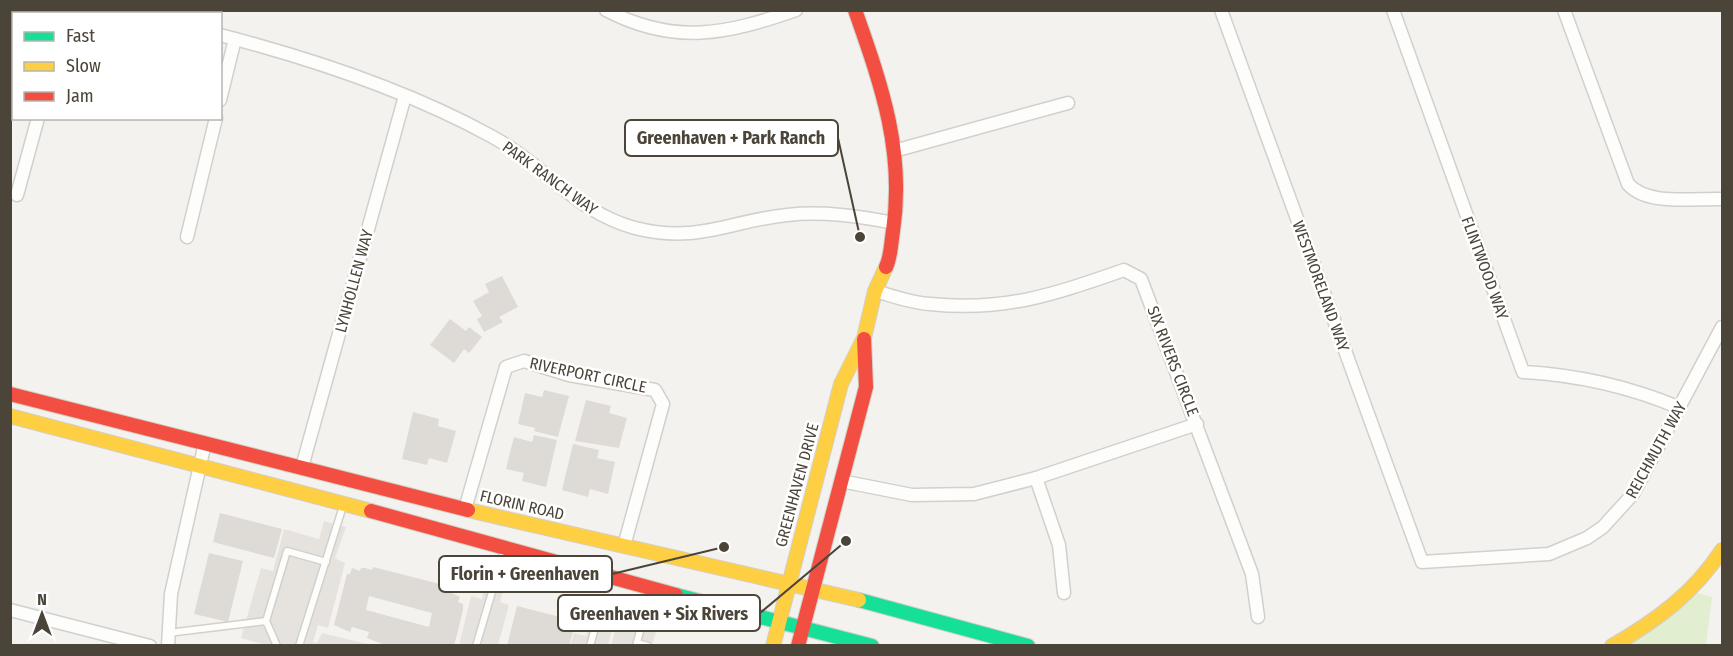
<svg xmlns="http://www.w3.org/2000/svg" width="1733" height="656" viewBox="0 0 1733 656" font-family="'Fira Sans Condensed',sans-serif">
	<rect width="100%" height="100%" fill="#f4f2ee"/>
	<!-- green -->
	<polygon fill="#e1eecf" points="1697,593 1712,597 1706,645 1626,646"/>
	<!-- parking -->
	<g fill="#e6e3df">
		<polygon points="324,521 346,527 335,558 345,563 328,628 318,625 313,642 317,643 322,633 371,645 266,645 241,638 261,568 273,571 284,529 319,539"/>
		<polygon points="488,563 509,570 500,602 509,605 498,645 459,646 471,596 482,599"/>
		<polygon points="643,608 662,613 652,645 611,646 616,627 626,629 640,621"/>
		<polygon points="591,617 614,624 608,645 570,646 574,633 586,636"/>
	</g>
	<!-- building -->
	<g fill="#dedbd6" fill-rule="evenodd">
		<polygon points="502,276 518,307 499,317 503,322 484,332 477,319 482,316 473,301 489,292 485,284"/>
		<polygon points="450,319 466,331 469,327 482,337 469,353 464,349 454,363 430,345"/>
		<polygon points="544,390 569,396 558,437 534,431 535,428 518,424 525,393 542,397"/>
		<polygon points="586,400 611,406 609,413 627,418 619,448 575,441"/>
		<polygon points="413,412 439,419 438,426 456,431 447,463 429,458 427,465 402,459"/>
		<polygon points="534,435 557,440 546,487 522,481 524,473 506,469 514,437 532,442"/>
		<polygon points="573,444 599,450 597,458 615,462 608,494 590,489 588,497 562,490"/>
		<polygon points="220,513 282,529 274,558 213,542"/>
		<polygon points="209,553 243,561 228,622 194,614"/>
		<path d="M373,567L444,585L443,589L460,597L458,602L463,604V610L454,646H388L367,638L369,632L352,627L350,632L334,625L347,574H350L352,568L360,571L361,568H365L372,570ZM369,596L432,613L429,627L366,610Z"/>
		<polygon points="517,606 576,621 569,646 507,646"/>
	</g>
	<g fill="none" stroke-linecap="round" stroke-linejoin="round">
		<defs>
			<g id="lane">
				<polyline points="168,633 266,621"/>
				<polyline points="637,643 648,646"/>
				<polyline points="277,646 266,621 287,551 326,562"/>
				<polyline points="299,646 343,506"/>
				<polyline points="476,646 505,548"/>
				<polyline points="590,646 597,621"/>
				<polyline points="636,646 651,590"/>
			</g>
			<g id="street">
				<polyline points="126,10 137,14"/>
				<path d="M606,10C675,46 727,34 796,10"/>
				<polyline points="1221,10 1422,562 1549,554 1587,538 1603,527 1633,494 1722,327"/>
				<path d="M1393,10L1523,372C1579,375 1628,386 1680,408"/>
				<path d="M1564,10L1628,184C1647,206 1694,198 1722,199"/>
				<polyline points="67,14 68,10"/>
				<path d="M220,35C313,59 407,90 491,136C543,164 577,213 635,228C697,244 729,221 787,215C823,211 858,216 894,223"/>
				<polyline points="220,100 235,39"/>
				<polyline points="894,151 1068,103"/>
				<polyline points="17,195 38,118"/>
				<polyline points="187,237 216,118"/>
				<path d="M875,291C893,296 912,303 930,304C1005,312 1055,294 1124,270L1141,279L1252,574L1258,617"/>
				<polyline points="302,467 405,96"/>
				<polyline points="1036,478 1059,545 1064,593"/>
				<polyline points="841,481 912,495 974,494 1036,478 1197,424"/>
				<polyline points="465,509 506,367 524,361 569,375 655,390 663,404 624,546"/>
				<polyline points="10,610 150,646"/>
				<polyline points="168,646 171,594 205,443"/>
			</g>
			<g id="fast">
				<polyline points="676,595 872,646"/>
				<polyline points="859,600 1028,646"/>
			</g>
			<g id="slow">
				<polyline points="10,416 371,511"/>
				<polyline points="468,510 859,600"/>
				<polyline points="773,646 841,384 864,338 875,291 886,267"/>
				<path d="M1612,646C1656,621 1694,593 1722,550"/>
			</g>
			<g id="jam">
				<path d="M855,10C881,84 905,151 893,231C891,243 891,257 886,267"/>
				<polyline points="10,394 468,510"/>
				<polyline points="371,511 676,595"/>
				<polyline points="798,646 866,387 864,339"/>
			</g>
		</defs>
		<!-- lane casing -->
		<use href="#lane" stroke="#d2d0cb" stroke-width="9"/>
		<!-- street casing -->
		<use href="#street" stroke="#d2d0cb" stroke-width="15"/>
		<!-- fast casing -->
		<use href="#fast" stroke="#d3cfc5" stroke-width="16"/>
		<!-- slow casing -->
		<use href="#slow" stroke="#d3cfc5" stroke-width="16"/>
		<!-- jam casing -->
		<use href="#jam" stroke="#d3cfc5" stroke-width="16"/>
		<!-- lane -->
		<use href="#lane" stroke="#fdfdfc" stroke-width="6"/>
		<!-- street -->
		<use href="#street" stroke="#fdfdfc" stroke-width="12"/>
		<!-- fast -->
		<use href="#fast" stroke="#16e098" stroke-width="14"/>
		<!-- slow -->
		<use href="#slow" stroke="#ffcf43" stroke-width="14"/>
		<!-- jam -->
		<use href="#jam" stroke="#f24e42" stroke-width="14"/>
	</g>
	<g text-anchor="middle" dominant-baseline="central" stroke-width="5" stroke-linejoin="round" paint-order="stroke">
		<!-- street labels -->
		<g font-size="16" fill="#4b4439" stroke="#fff">
			<text transform="translate(550 178) rotate(36)">PARK RANCH WAY</text>
			<text transform="translate(1485 268) rotate(70)">FLINTWOOD WAY</text>
			<text transform="translate(354 281) rotate(-75)">LYNHOLLEN WAY</text>
			<text transform="translate(1321 286) rotate(70)">WESTMORELAND WAY</text>
			<text transform="translate(1173 361) rotate(69)">SIX RIVERS CIRCLE</text>
			<text transform="translate(588 375) rotate(12)">RIVERPORT CIRCLE</text>
			<text transform="translate(1656 450) rotate(-61)">REICHMUTH WAY</text>
			<text transform="translate(797 485) rotate(-75)">GREENHAVEN DRIVE</text>
			<text transform="translate(522 505) rotate(13)">FLORIN ROAD</text>
		</g>
	</g>
	<!-- callouts -->
	<path fill="none" stroke="#4b4439" stroke-width="2" d="M860 237L838 138M724 547L612 574M846 541L760 613"/>
	<g fill="#4b4439" stroke="#fff" stroke-width="2">
		<circle cx="860" cy="237" r="6"/>
		<circle cx="724" cy="547" r="6"/>
		<circle cx="846" cy="541" r="6"/>
	</g>
	<g fill="#fff" stroke="#4b4439" stroke-width="2">
		<rect x="625" y="120" width="213" height="36" rx="6"/>
		<rect x="439" y="556" width="173" height="36" rx="6"/>
		<rect x="558" y="595" width="202" height="36" rx="6"/>
	</g>
	<g font-size="18" text-anchor="middle" font-weight="bold" fill="#4b4439">
		<text x="731" y="144">Greenhaven + Park Ranch</text>
		<text x="525" y="580">Florin + Greenhaven</text>
		<text x="659" y="620">Greenhaven + Six Rivers</text>
	</g>
	<!-- border -->
	<rect width="1733" height="656" fill="none" stroke="#4b4439" stroke-width="24"/>
	<!-- legend -->
	<rect x="12" y="12" width="210" height="108" fill="#ffffff" stroke="#b7b4b0" stroke-width="1.5"/>
	<rect x="24" y="32" width="30" height="9" fill="#16e098" stroke="#b7b4b0" stroke-width="1.5"/>
	<text x="66" y="42" font-size="18" fill="#4b4439">Fast</text>
	<rect x="24" y="62" width="30" height="9" fill="#ffcf43" stroke="#b7b4b0" stroke-width="1.5"/>
	<text x="66" y="72" font-size="18" fill="#4b4439">Slow</text>
	<rect x="24" y="92" width="30" height="9" fill="#f24e42" stroke="#b7b4b0" stroke-width="1.5"/>
	<text x="66" y="102" font-size="18" fill="#4b4439">Jam</text>
	<!-- north arrow -->
	<g transform="translate(42 614)" stroke="#ffffff" stroke-width="4.5" paint-order="stroke">
	<path d="M0-4.5L10 22L0 15L-10 22Z" fill="#4b4439"/>
	<text y="-9" font-size="16" font-weight="bold" text-anchor="middle" fill="#4b4439">N</text>
	</g>
</svg>
